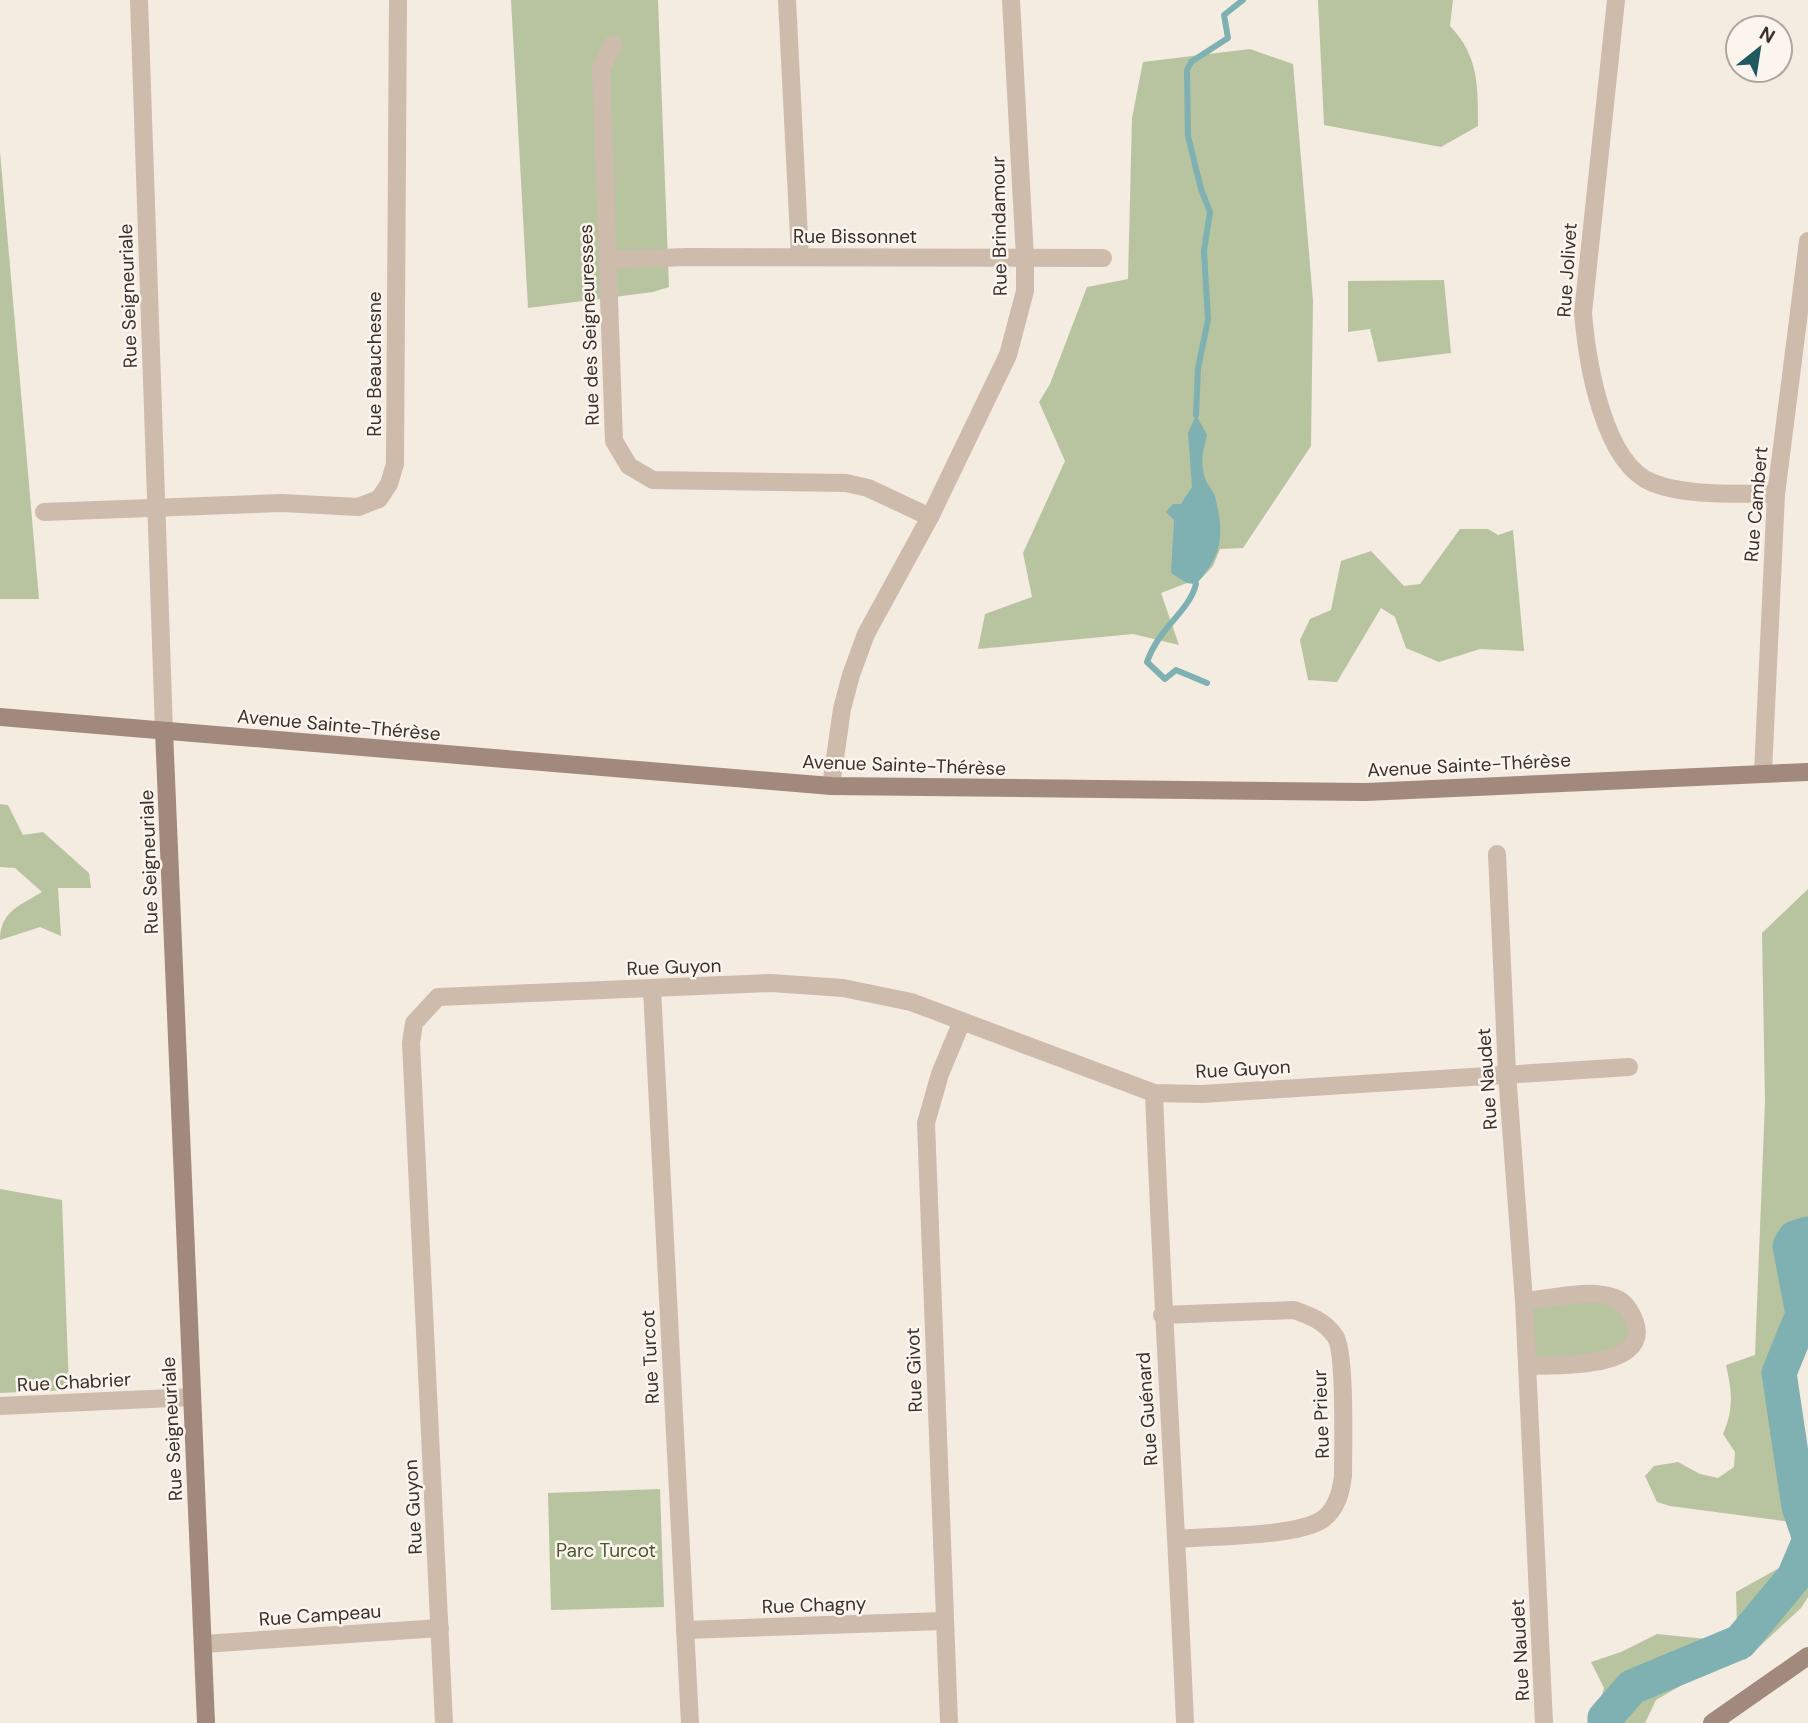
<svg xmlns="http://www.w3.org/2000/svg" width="1808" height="1723" viewBox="0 0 1808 1723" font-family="'DM Sans',sans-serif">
	<rect width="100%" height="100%" fill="#f4ebe1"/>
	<!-- green -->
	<g fill="#b8c4a0">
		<polygon points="511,0 658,0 669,287 653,292 528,308"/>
		<path d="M1318,0H1453L1450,26C1479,56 1478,87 1478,126L1441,147L1324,125Z"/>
		<polygon points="1250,49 1293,64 1313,300 1311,446 1243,548 1220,549 1213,566 1196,584 1187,583 1161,593 1179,645 1133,634 978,649 985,614 1032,597 1023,553 1065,461 1039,402 1050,384 1087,287 1128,279 1132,118 1143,62"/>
		<polygon points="0,152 39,599 0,599"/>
		<polygon points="1444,280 1451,353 1378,362 1370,329 1348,332 1348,281"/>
		<polygon points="1460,529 1488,529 1498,535 1513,530 1524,651 1480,649 1439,662 1406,648 1395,617 1381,608 1337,682 1308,680 1300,640 1310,619 1331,610 1341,561 1371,551 1404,586 1420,584"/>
		<path d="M0,804L8,805L23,835L43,832L89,873L91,888H58L61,936L40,927L0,940C0,911 21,905 42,892L15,868L0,867Z"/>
		<path d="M1808,889V1250L1799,1262L1808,1295V1336L1793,1387L1799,1507L1792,1522L1670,1506L1657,1502L1645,1476L1654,1466L1678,1462L1700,1474L1718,1478L1734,1467L1735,1452L1723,1434C1734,1409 1732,1391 1726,1365L1755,1355L1765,1101L1762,933Z"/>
		<polygon points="0,1189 62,1200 69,1390 0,1393"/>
		<polygon points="1593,1295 1631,1310 1631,1347 1527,1366 1524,1301"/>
		<polygon points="660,1489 664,1607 551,1610 548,1493"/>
		<polygon points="1808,1552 1808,1597 1801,1608 1745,1660 1737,1626 1736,1592"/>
		<polygon points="1657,1634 1706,1639 1718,1664 1656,1700 1645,1723 1594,1723 1604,1688 1591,1662 1621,1652"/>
	</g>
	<!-- water -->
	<path fill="#7fb0b2" d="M1196,415L1207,435C1203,449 1200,464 1205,478C1207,485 1213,490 1215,497C1225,534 1222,557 1196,584L1187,583L1171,573L1174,520L1166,512L1173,504H1181L1192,487L1188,433Z"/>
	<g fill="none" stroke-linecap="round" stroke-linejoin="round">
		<!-- stream -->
		<g stroke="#7fb0b2" stroke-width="6">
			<polyline points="1196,415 1198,368 1208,320 1204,251 1210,212 1201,189 1188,136 1187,70 1191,62 1228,38 1224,15 1243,0"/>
			<path d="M1196,584C1189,612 1159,627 1147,662L1165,679L1176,670L1207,683"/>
		</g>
		<!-- river -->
		<g stroke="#7fb0b2" stroke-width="35">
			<polyline points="1808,1234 1795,1238 1790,1246 1803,1314 1779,1373 1799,1507 1808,1533"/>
			<polyline points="1605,1723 1605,1718 1632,1687 1740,1642 1794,1577 1808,1544"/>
		</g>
		<!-- street -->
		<g stroke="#cdbbac" stroke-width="18">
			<polyline points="139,0 164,731"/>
			<polyline points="787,0 800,257"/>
			<path d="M1616,0L1583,313C1587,361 1603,464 1653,483C1690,497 1737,493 1776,494"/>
			<polyline points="613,44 601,69 614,441 629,466 653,480 846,483 868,488 930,517"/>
			<polyline points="608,260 687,257 1103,258"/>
			<polyline points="44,512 282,503 358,507 379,499 389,484 395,464 398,0"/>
			<polyline points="1763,772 1776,494 1808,241"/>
			<polyline points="831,786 842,709 851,675 866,634 930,517 1008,355 1025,291 1025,258 1011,0"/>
			<polyline points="1497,854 1507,1073 1524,1301 1544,1723"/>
			<polyline points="652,989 690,1723"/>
			<path d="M1154,1093C1162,1303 1176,1513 1185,1723"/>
			<path d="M1524,1301C1551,1299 1589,1288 1615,1298C1626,1302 1631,1312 1635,1322C1651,1370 1554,1365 1527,1366"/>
			<path d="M1162,1315L1294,1310C1311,1316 1324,1321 1335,1336C1346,1351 1343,1451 1343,1476C1341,1492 1337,1509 1323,1519C1299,1537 1210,1536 1177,1539"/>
			<polyline points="0,1406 192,1397"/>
			<polyline points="685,1630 943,1621"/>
			<polyline points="203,1644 440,1628"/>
			<polyline points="444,1723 411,1043 414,1023 438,997 771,983 843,988 911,1002 1154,1093 1202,1094 1629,1067"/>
			<polyline points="949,1723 926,1123 940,1074 962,1021"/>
		</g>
		<!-- secondary -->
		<g stroke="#a18a7d" stroke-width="18">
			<polyline points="0,717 831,786 1366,792 1808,772"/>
			<polyline points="164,731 206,1723"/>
			<polyline points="1712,1723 1808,1656"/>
		</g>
	</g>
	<g text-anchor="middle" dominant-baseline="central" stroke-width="5" stroke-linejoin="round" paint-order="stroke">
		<!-- street labels -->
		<g font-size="19" fill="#3b302b" stroke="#fbf5ee">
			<text transform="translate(999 226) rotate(-91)">Rue Brindamour</text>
			<text x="855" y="236">Rue Bissonnet</text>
			<text transform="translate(1567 270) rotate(-86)">Rue Jolivet</text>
			<text transform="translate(128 296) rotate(-92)">Rue Seigneuriale</text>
			<text transform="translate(589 325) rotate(-92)">Rue des Seigneuresses</text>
			<text transform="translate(374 364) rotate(-90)">Rue Beauchesne</text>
			<text transform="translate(1756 504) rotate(-85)">Rue Cambert</text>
			<text transform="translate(339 725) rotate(5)">Avenue Sainte-Thérèse</text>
			<text transform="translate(904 765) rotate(2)">Avenue Sainte-Thérèse</text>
			<text transform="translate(1469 765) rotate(-3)">Avenue Sainte-Thérèse</text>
			<text transform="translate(149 862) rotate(-92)">Rue Seigneuriale</text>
			<text transform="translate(674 967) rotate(-2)">Rue Guyon</text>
			<text transform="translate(1243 1069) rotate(-3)">Rue Guyon</text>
			<text transform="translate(1487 1079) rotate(-94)">Rue Naudet</text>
			<text transform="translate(650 1357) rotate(-93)">Rue Turcot</text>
			<text transform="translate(914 1370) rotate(-92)">Rue Givot</text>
			<text transform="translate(74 1382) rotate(-3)">Rue Chabrier</text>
			<text transform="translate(1147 1409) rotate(-94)">Rue Guénard</text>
			<text transform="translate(1321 1414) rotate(-92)">Rue Prieur</text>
			<text transform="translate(172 1429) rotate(-93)">Rue Seigneuriale</text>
			<text transform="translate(413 1507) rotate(-93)">Rue Guyon</text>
			<text transform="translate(814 1605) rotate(-2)">Rue Chagny</text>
			<text transform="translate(320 1615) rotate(-4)">Rue Campeau</text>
			<text transform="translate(1520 1650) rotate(-93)">Rue Naudet</text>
		</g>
		<!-- park labels -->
		<g font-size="19" fill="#4a5a2e" stroke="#fbf5ee">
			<text x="606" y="1550">Parc Turcot</text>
		</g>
	</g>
	<!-- north arrow -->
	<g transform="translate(1759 49) rotate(30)"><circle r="33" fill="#fbf5ee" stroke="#aea6a0" stroke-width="2"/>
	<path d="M0-5L12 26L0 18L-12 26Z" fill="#1f5a5e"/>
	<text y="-10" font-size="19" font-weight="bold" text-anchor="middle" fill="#3b302b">N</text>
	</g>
</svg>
